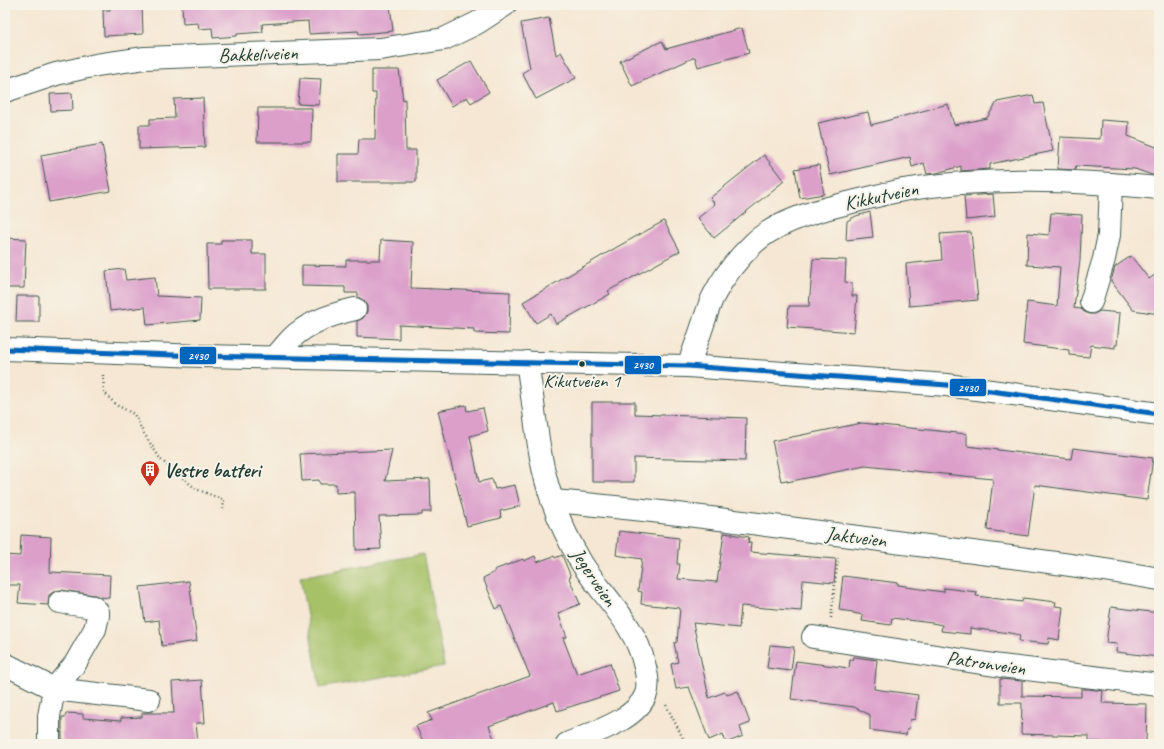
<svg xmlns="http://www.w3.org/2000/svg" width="1164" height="749" viewBox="0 0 1164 749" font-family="Caveat,sans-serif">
	<rect width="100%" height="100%" fill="#f7f3e8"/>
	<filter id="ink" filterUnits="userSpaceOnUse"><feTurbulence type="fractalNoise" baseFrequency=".025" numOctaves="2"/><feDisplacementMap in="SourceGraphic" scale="8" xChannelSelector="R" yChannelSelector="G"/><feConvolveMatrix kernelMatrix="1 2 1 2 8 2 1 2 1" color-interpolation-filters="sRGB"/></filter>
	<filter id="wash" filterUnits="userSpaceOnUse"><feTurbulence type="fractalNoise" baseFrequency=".012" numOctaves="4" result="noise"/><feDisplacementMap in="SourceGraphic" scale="16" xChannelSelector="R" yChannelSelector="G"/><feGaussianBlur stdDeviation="0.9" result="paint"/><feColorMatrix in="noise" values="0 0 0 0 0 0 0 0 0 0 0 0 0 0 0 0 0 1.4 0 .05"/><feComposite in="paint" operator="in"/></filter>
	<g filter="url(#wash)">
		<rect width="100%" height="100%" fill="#f5e7d3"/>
		<!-- green -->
		<polygon fill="#a6c168" stroke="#627f4e" points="423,554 444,666 320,688 300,577"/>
		<g id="blocks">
			<!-- building -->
			<g fill="#db9fca">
				<polygon points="109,5 142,5 143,34 104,36 103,10 110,10"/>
				<polygon points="182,5 390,5 393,31 359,34 358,31 309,34 308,21 262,24 263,32 237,34 237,36 213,38 212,28 199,29 198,23 183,24"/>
				<polygon points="549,18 556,55 561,52 576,78 536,99 522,73 530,68 521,23"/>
				<polygon points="742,28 749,53 698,67 695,57 632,86 620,61 662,41 666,49"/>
				<polygon points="471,61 489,92 471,103 467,97 452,106 437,80"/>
				<polygon points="372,70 399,70 403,100 405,99 406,150 416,150 416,182 338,182 338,154 358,154 359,139 375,139 376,93 372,93"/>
				<polygon points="300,78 321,79 319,105 298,104"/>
				<polygon points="72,93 73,110 51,111 50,94"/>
				<polygon points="1033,95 1035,104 1043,103 1053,151 990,164 990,169 961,171 961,166 937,173 927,174 924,163 912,167 910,157 830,175 818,123 868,112 871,125 948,104 954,125 987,118 997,102"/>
				<polygon points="203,98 205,147 139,149 139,125 150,125 150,119 175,118 174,99"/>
				<polygon points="258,108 312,108 311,142 257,142"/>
				<polygon points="1101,120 1129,122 1128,136 1159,148 1159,175 1152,175 1135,169 1076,166 1075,170 1058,169 1060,137 1100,139"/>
				<polygon points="102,144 111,191 49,202 41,155"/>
				<polygon points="764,155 784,181 714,238 698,218 715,204 710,198"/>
				<polygon points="819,165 824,194 800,198 795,169"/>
				<polygon points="993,194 995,217 966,220 964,196"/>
				<polygon points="870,212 873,237 846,240 847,221 856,216"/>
				<polygon points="1051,213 1082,215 1080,260 1074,308 1081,309 1088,314 1094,314 1100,311 1120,313 1117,345 1115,345 1115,348 1091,345 1089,357 1069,355 1069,350 1023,344 1027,302 1057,306 1060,267 1027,265 1028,233 1049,235"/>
				<polygon points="664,221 680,251 608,291 610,294 556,324 551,314 536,323 523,302 617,247"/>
				<polygon points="971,232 978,300 909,306 906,264 942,260 940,234"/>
				<polygon points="5,238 26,239 24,288 5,288"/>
				<polygon points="221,240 252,240 252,254 266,254 266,289 208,289 207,244 221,244"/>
				<polygon points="381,240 413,242 411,288 510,292 509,334 474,333 474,329 399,325 399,339 357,337 357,321 363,318 367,312 367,306 364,301 358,297 358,293 345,293 345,287 302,286 302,265 346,266 346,260 380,260"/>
				<polygon points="1131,256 1149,279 1159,272 1159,314 1133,310 1111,281 1115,267"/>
				<polygon points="813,259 846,260 845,282 852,283 852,296 857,296 854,332 787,327 789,306 809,306"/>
				<polygon points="124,269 126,280 155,277 157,296 201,298 200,320 147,325 145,307 110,311 106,271"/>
				<polygon points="17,296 39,296 39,322 16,322"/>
				<polygon points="592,402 635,402 635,414 746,418 745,461 634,458 634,482 592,482"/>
				<polygon points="466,405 467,411 483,408 488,431 470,436 479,482 492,479 495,489 515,485 520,506 500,511 501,518 467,526 438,411"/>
				<polygon points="862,423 967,434 967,446 1054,457 1071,459 1073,448 1153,458 1147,500 1035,485 1028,536 987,530 993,479 865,466 787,482 787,480 781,481 772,441"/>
				<polygon points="392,450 385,481 430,479 431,512 422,512 422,515 379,516 381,549 356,550 355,492 336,493 336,484 320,484 319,480 302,481 300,454"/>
				<polygon points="619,531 679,538 677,564 680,564 678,579 717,582 724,533 749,537 748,543 751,543 750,552 836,559 834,583 803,580 801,611 741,606 739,628 693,623 709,698 725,692 727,695 738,691 750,723 740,727 743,736 726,743 723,734 709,740 689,687 676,689 671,664 678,662 674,643 677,642 680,608 641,604 642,592 638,591 642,559 616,555"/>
				<polygon points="21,535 51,537 50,572 110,575 109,598 100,597 95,595 61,590 55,591 49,595 48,605 18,603 20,585 5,585 5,555 20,556"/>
				<polygon points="562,555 571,577 569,578 580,604 558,613 567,637 563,638 577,674 610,663 619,691 557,711 554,702 489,726 496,744 424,744 416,726 432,720 428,713 530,676 501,606 496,609 483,578 495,572 494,570 523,559 524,561 535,556 537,562 554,556 555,558"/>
				<polygon points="843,576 898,583 898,585 906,586 906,587 944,592 944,588 977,592 976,596 1022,602 1023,598 1056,602 1055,606 1063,607 1059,640 1049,638 1048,644 1019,641 1020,635 1010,633 970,628 970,634 941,631 942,625 932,623 892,618 891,625 862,621 863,615 853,613 853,612 839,610"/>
				<polygon points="189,581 197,641 162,646 159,620 145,622 140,587"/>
				<polygon points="1111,607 1159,613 1159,657 1116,652 1117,644 1106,643"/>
				<polygon points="770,645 794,647 791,671 767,668"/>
				<polygon points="854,657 877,660 874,689 918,695 915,719 910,720 909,729 907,729 906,735 870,730 870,715 854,707 791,699 796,661 849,668 850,660 853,660"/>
				<polygon points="1000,679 1022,681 1022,696 1081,697 1081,689 1089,689 1103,691 1102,703 1147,704 1146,744 1102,744 1102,742 1089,742 1089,736 1021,734 1022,703 1000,703"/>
				<polygon points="202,680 205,723 196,723 198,744 93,744 93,741 82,741 82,744 65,744 65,740 62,740 62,717 65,717 66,713 83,714 83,718 121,721 121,718 142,717 142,713 174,713 172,682"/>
			</g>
		</g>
	</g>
	<g filter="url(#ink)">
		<use href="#blocks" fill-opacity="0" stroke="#3f564c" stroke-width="1"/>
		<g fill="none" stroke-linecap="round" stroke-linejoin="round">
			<defs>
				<g id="minor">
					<polyline points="5,91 56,74 96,65 145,58 380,49 444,39 477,23 505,5"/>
					<polyline points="1091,302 1104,259 1109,235 1111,184"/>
					<polyline points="5,349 202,356 688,366 947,385 1159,414"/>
					<path d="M275,357C281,351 286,344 292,338C308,322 333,314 355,309"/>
					<path d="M527,362C532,392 535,422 540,452C546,490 561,528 581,562C595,585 615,604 629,628C636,639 642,654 645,667C647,676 649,685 646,694C636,721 591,733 567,744"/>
					<path d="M688,366C694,350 700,334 705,318C708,310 710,302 714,295C724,276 738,258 754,243C776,222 815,211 844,204C864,199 884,194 903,190C988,176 1074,180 1159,188"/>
					<path d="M552,501C659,510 766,525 873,539C968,552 1064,562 1159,579"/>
					<polyline points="813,637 1001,666 1159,685"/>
					<polyline points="5,664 54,689 149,700"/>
					<polyline points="54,689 75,664 95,629 98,616 98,612 93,607 60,602"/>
					<polyline points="49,744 49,716 54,689"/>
				</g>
			</defs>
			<!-- minor casing -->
			<use href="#minor" stroke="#3f564c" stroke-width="24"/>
			<!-- path -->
			<g stroke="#3f564c" stroke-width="2.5" stroke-dasharray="1 3" stroke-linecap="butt">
				<polyline points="103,375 104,391 108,397 118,406 134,414 143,432 161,460 196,489 224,500 223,509"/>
				<polyline points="831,618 838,558"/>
				<polyline points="666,705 686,744"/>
			</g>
			<!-- minor -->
			<use href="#minor" stroke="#fff" stroke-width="22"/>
			<defs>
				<polyline id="bus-1" points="5,349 202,356 688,366 947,385 1159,414"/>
			</defs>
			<!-- bus-1 casing -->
			<use href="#bus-1" stroke="#f7f3e8" stroke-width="8"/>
			<!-- bus-1 -->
			<use href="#bus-1" stroke="#0065bd" stroke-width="5"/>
		</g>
	</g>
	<!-- icons -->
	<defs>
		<symbol id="building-pin" viewBox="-11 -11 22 30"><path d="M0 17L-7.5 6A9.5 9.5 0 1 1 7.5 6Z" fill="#c8321e" stroke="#f7f3e8"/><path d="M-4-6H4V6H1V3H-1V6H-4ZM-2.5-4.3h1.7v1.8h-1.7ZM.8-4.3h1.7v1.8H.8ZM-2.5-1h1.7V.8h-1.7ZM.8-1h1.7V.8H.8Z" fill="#fff"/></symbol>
	</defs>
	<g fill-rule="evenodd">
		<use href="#building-pin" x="139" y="459" width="22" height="30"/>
	</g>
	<!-- markers -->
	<circle fill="#1f3d34" stroke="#f7f3e8" stroke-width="1.5" cx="582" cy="364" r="3.5"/>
	<g text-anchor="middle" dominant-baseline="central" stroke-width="4" stroke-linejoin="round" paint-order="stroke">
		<!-- bus labels -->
		<g font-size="19" fill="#1f3d34" stroke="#f7f3e8">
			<text x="582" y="381">Kikutveien 1</text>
		</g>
		<!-- street labels -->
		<g font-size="20" fill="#1f3d34" stroke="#f7f3e8">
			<text transform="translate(258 54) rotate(-2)">Bakkeliveien</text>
			<text transform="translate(881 196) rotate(-12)">Kikkutveien</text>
			<text transform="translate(856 537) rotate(7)">Jaktveien</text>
			<text transform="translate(594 577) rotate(56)">Jegerveien</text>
			<text transform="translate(986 663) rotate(8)">Patronveien</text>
		</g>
		<!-- poi labels -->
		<g font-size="20" font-weight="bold" fill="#1f3d34" stroke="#f7f3e8" text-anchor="start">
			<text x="164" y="470">Vestre batteri</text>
		</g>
	</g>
	<g stroke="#f7f3e8" stroke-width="1.5">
		<rect x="179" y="346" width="38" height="19" rx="4" fill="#0065bd"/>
		<rect x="624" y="355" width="38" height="20" rx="4" fill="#0065bd"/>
		<rect x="949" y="378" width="38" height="19" rx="4" fill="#0065bd"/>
	</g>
	<g font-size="11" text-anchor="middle" font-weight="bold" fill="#fff">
		<text x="198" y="360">2430</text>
		<text x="643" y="369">2430</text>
		<text x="968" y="392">2430</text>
	</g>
	<!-- margin -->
	<rect width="1164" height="749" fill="none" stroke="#f7f3e8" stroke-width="20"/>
</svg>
